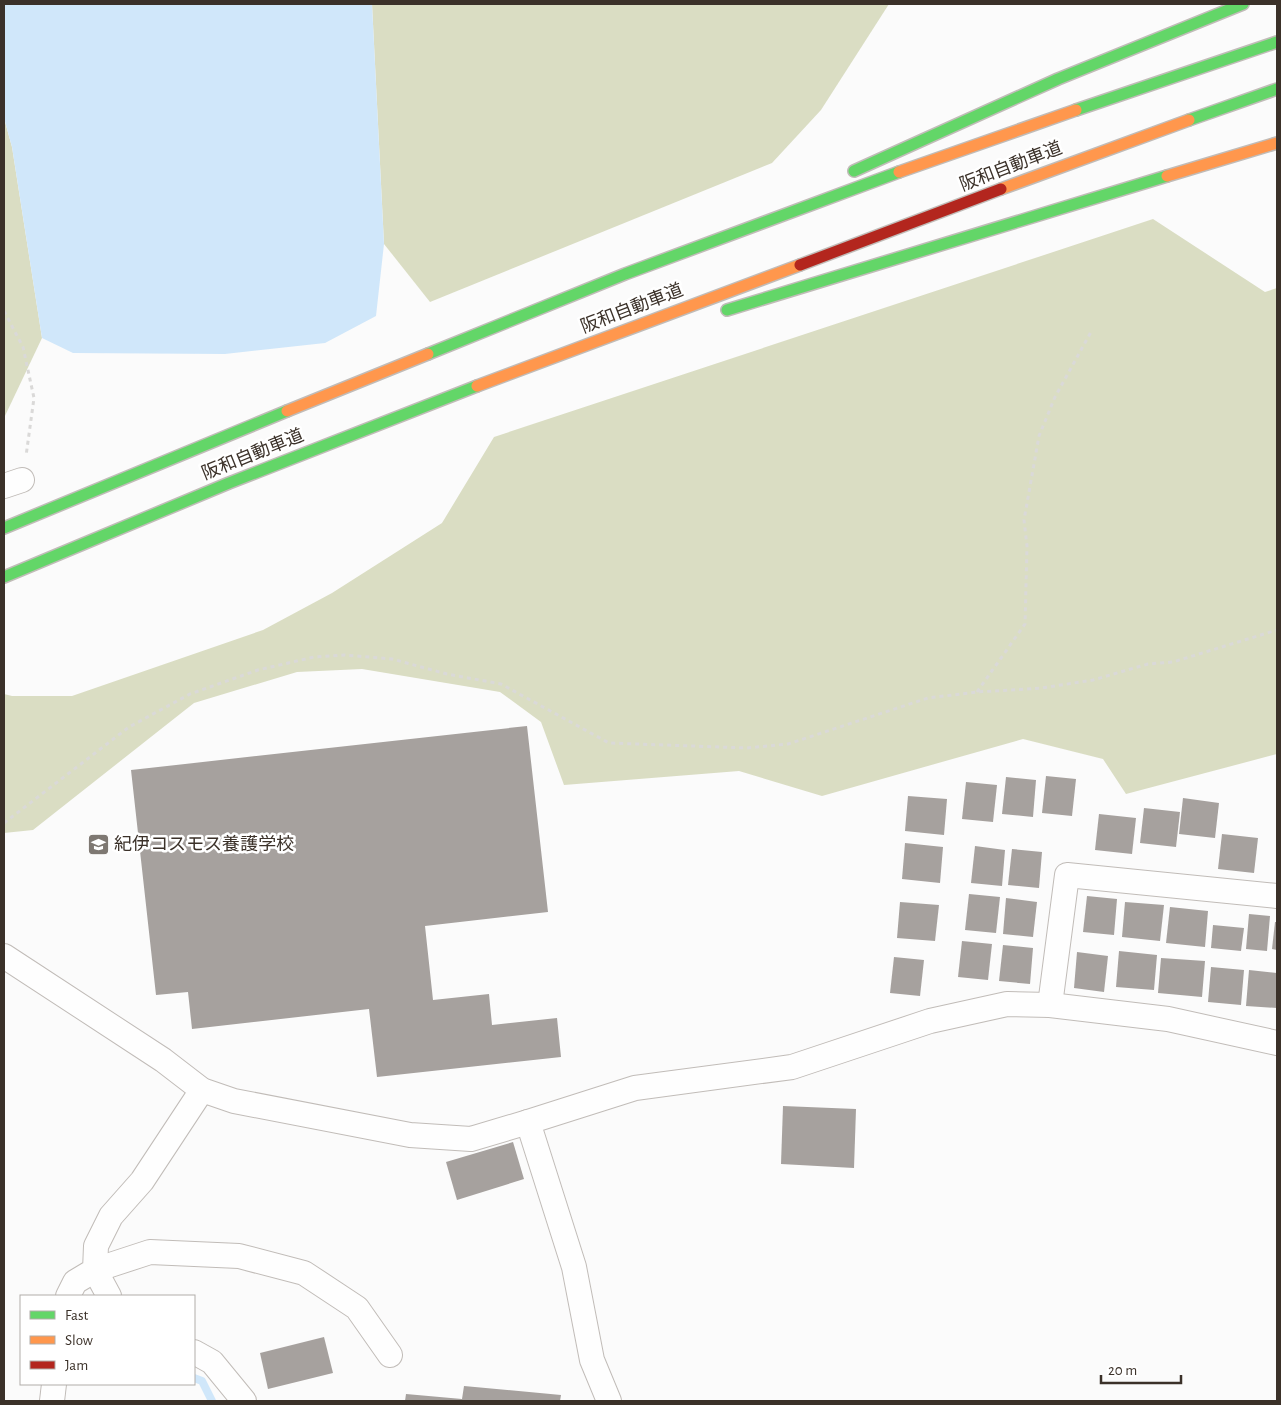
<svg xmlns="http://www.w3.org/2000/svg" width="1281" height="1405" viewBox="0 0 1281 1405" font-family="'Alegreya Sans','Noto Sans JP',sans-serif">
	<rect width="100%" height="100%" fill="#fbfbfb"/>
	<!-- forest -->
	<g fill="#daddc3">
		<polygon points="372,4 889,4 821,110 772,163 430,302 384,244"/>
		<polygon points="4,118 12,147 42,338 4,418"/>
		<polygon points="1153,219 1265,292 1277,288 1277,754 1126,794 1103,759 1023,739 822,796 739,771 564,785 541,722 500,692 362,669 297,672 194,703 33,830 4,833 4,694 12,696 72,696 263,630 332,593 442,523 494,437"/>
	</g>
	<!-- water -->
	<polygon fill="#d0e7fa" points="4,4 372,4 384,244 376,316 325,343 225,354 73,353 42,338 12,147 4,118"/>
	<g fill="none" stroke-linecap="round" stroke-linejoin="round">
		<!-- stream -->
		<polyline stroke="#d0e7fa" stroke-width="8" points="194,1378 202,1381 212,1401"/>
	</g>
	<!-- building -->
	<g fill="#a6a19e">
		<polygon points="527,726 548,912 425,926 433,1000 489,994 492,1025 557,1018 561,1057 377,1077 369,1009 192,1029 188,992 156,995 131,770"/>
		<polygon points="1046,776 1076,779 1072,816 1042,813"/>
		<polygon points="1006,777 1036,780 1033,817 1002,814"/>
		<polygon points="966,782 997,785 993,822 962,819"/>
		<polygon points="908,796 947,799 944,835 905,831"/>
		<polygon points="1183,798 1219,803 1215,838 1179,834"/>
		<polygon points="1144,808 1180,812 1176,847 1140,843"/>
		<polygon points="1099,814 1136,818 1132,854 1095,850"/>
		<polygon points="1222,834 1258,838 1254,873 1218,869"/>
		<polygon points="905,843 943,847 940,883 902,879"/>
		<polygon points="975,846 1005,850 1002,886 971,883"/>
		<polygon points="1012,849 1042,852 1039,888 1008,885"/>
		<polygon points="969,894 1000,897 996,933 965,930"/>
		<polygon points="1087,896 1117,899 1114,935 1083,932"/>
		<polygon points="1006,898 1037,902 1033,937 1003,934"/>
		<polygon points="900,902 939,905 935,941 897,938"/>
		<polygon points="1125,902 1164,905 1160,941 1122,937"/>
		<polygon points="1170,907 1208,911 1205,947 1166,943"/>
		<polygon points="1249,914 1270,916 1267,951 1246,949"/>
		<polygon points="1275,922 1277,922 1277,950 1272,949"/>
		<polygon points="1213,925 1244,928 1241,951 1211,948"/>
		<polygon points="962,941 992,944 988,980 958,977"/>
		<polygon points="1003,945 1033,948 1030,984 999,981"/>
		<polygon points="1119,951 1157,955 1154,990 1116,987"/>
		<polygon points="1077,952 1108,956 1104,992 1074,988"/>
		<polygon points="894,957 924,960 920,996 890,993"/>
		<polygon points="1161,958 1205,961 1202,997 1158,993"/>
		<polygon points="1211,967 1244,970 1241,1005 1208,1002"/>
		<polygon points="1249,970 1277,973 1277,1008 1246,1006"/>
		<polygon points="783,1106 856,1109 854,1168 781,1164"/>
		<polygon points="513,1142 524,1179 457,1200 446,1162"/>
		<polygon points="324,1337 333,1373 268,1389 260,1353"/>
		<polygon points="464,1386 561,1395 560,1401 405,1401 406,1394 462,1399"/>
	</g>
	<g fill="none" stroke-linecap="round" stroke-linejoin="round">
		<defs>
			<g id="street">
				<polyline points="4,486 22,480"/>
				<polyline points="4,956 163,1060 202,1090 234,1101 410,1135 471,1139 528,1122 635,1088 792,1067 930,1021 1007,1004 1050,1005 1168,1019 1277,1043"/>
				<polyline points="1050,1005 1067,875 1277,896"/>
				<polyline points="528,1122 574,1267 592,1360 609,1401"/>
				<polyline points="68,1296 75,1282 95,1270 96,1246 111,1216 142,1181 202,1090"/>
				<polyline points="109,1296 95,1270 150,1252 239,1256 304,1273 357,1308 390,1355"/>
				<polyline points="194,1352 212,1362 244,1401"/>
				<polyline points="52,1401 54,1384"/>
			</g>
			<g id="fast">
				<polyline points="1076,110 1277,42"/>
				<polyline points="1189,120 1277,89"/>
				<polyline points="854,171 1058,79 1243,4"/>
				<polyline points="727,310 1167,176"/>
				<polyline points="428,354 625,274 899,172"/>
				<polyline points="4,528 287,411"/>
				<polyline points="4,577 229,483 477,386"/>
			</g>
			<g id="slow">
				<polyline points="899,172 1076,110"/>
				<polyline points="1167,176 1277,143"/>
				<polyline points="1001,189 1189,120"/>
				<polyline points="477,386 800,265"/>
				<polyline points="287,411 428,354"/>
			</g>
			<polyline id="jam" points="800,265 1001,189"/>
		</defs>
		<!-- street casing -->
		<use href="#street" stroke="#c1bcb8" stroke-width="26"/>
		<!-- fast casing -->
		<use href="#fast" stroke="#c1bcb8" stroke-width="14"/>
		<!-- slow casing -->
		<use href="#slow" stroke="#c1bcb8" stroke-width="14"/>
		<!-- jam casing -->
		<use href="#jam" stroke="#c1bcb8" stroke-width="14"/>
		<!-- path -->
		<g stroke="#dad9d8" stroke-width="3" stroke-dasharray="4 4" stroke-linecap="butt">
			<polyline points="4,311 23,347 34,398 26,456"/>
			<polyline points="977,692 1025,624 1027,546 1024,520 1039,436 1055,397 1091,332"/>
			<polyline points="4,823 129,727 190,694 258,670 314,657 344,655 392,659 447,674 501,684 609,743 747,748 788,744 928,698 977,692 1042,688 1093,680 1148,664 1173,662 1277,630"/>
		</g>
		<!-- street -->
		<use href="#street" stroke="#fefefe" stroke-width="24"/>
		<!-- fast -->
		<use href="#fast" stroke="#63d668" stroke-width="11"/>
		<!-- slow -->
		<use href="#slow" stroke="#ff974d" stroke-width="11"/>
		<!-- jam -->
		<use href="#jam" stroke="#b3261e" stroke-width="11"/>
	</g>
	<!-- icons -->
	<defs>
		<symbol id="school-square" viewBox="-11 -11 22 22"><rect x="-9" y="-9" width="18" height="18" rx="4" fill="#7e7872" stroke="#fff"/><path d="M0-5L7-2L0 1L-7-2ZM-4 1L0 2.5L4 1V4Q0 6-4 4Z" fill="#fff"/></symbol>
	</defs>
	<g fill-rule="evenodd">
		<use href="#school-square" x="86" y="832" width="25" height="25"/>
	</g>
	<g text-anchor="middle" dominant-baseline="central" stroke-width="5" stroke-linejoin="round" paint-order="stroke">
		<!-- street labels -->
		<g font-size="18" fill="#3b3129" stroke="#fff">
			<text transform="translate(1011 167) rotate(-21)">阪和自動車道</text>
			<text transform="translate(632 309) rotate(-21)">阪和自動車道</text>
			<text transform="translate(253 455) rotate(-22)">阪和自動車道</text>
		</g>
		<!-- poi labels -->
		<g font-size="18" fill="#3b3129" stroke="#fff" text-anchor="start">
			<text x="114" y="845">紀伊コスモス養護学校</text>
		</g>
	</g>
	<!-- border -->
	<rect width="1281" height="1405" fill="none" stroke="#3b3129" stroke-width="10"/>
	<!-- legend -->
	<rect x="20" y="1295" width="175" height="90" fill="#ffffff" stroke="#b1ada9"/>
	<rect x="30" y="1311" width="25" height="8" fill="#63d668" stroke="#b1ada9"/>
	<text x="65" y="1320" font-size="15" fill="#3b3129">Fast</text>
	<rect x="30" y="1336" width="25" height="8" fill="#ff974d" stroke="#b1ada9"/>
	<text x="65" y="1345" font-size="15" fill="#3b3129">Slow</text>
	<rect x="30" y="1361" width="25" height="8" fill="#b3261e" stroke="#b1ada9"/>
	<text x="65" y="1370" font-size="15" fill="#3b3129">Jam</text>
	<!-- scale -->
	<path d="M1101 1375v8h80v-8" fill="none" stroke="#3b3129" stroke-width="2.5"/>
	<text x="1108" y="1375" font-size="15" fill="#3b3129" stroke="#ffffff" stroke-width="4" paint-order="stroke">20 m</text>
</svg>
